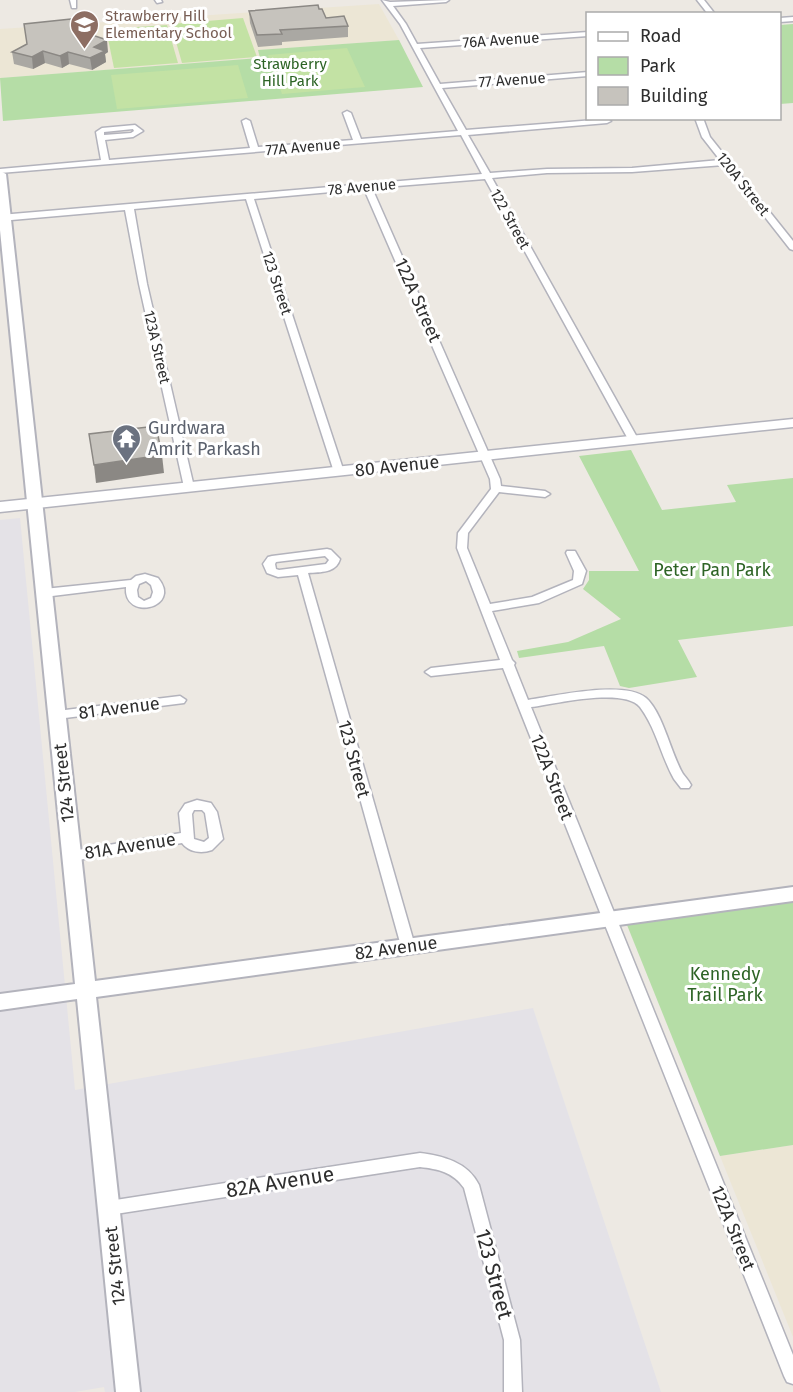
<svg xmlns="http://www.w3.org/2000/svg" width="793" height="1392" viewBox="0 0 793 1392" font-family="'Fira Sans',sans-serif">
	<rect width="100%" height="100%" fill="#ede9e3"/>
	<!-- industrial -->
	<polygon fill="#e4e2e7" points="20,518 75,1090 533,1008 661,1392 105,1392 104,1387 75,1392 0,1392 0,520"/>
	<!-- education -->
	<g fill="#ece6d5">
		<polygon points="379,4 399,40 259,50 261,58 0,78 0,29"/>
		<polygon points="793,1145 793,1337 720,1156"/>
	</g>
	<!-- green -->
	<g fill="#b5dda6">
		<polygon points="793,24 793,103 780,104 780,25"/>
		<polygon points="399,40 423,87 3,121 0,78 260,58 258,50"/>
		<polygon points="631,450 662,510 736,502 727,485 793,478 793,626 678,640 697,677 629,688 620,686 604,646 519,658 517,651 568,642 621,619 583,589 589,580 589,571 639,571 579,456"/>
		<polygon points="793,902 793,1145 720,1156 627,925"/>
	</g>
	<!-- pitch -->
	<g fill="#c3e2a4">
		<polygon points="243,18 257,57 182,63 171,24"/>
		<polygon points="167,25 178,63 114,68 106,29"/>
		<polygon points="347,48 365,87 282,94 268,55"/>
		<polygon points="238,65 248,98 117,109 111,75"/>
	</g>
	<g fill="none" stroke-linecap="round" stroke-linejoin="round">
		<defs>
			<g id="minor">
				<polygon points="70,0 76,0 76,8 72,8"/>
				<polygon points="155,0 161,0 162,2 157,3"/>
				<path d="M382,0L390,2L449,0L446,2L393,6L406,24L417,44L588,32V36L420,48L440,84L588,72V76L442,88L466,130L607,119L611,121L607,123L468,135L490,173L547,169L632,168L720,160L702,137L695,118H703L710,137L793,241V250L790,249L724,165L632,172L547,173L492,178L638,439L633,442L628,439L485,179L372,188L500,479L501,486L545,491L550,494L545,497L499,492L468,533L467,548L490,604L532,597L573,580L574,571L566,553L567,551H575L586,571L582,584L539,603L492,611L512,660L515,663L514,665L528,700C555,696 625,680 646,698C663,713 671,754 683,774C686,778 689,781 691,785L689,788H681L674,779C661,756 656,728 640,707C624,687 554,704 531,707L793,1355V1384L787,1382L784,1376L503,668L431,676L425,672L431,668L500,660L457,548L458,533L491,489L490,479L364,189L254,199L344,472L339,475L334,472L246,199L134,209L147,284L194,487L189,490L184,487L139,284L125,210L0,221V215L482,174L461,135L0,173V169L101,160L96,132L102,128L135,125L143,131L133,137L105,140L109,160L250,148L242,121L246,119L250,121L258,147L353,140L343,113L347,111L351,113L361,139L458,131L400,24ZM133,129L134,131L131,133L104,135V132Z"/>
				<polygon points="697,0 704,0 715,14 708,14"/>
				<polygon points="793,17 793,21 780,22 780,18"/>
				<path d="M327,549L331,550L340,559C336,573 321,572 308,573L415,946L413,950L408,951L403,950L401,946L298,575L278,577L267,573L263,564L268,557L272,556ZM325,556L329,560L326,564L279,570L276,569L275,564L276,562Z"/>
				<path d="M145,574L158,578C183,608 123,622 126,587L44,597L38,593L44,589L131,580L136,576ZM146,581L151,585L153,592L151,598L144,601L138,597L137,590L139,584Z"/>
				<polygon points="180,696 186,700 184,703 57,719 51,715 57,711"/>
				<path d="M197,800L211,803L217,812L223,839L212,850C201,854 189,852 182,843L72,861L67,859L65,856L67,853L72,851L181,833L179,813L185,804ZM194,810H202L205,813L209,838L204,842L194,839L192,814Z"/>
				<path d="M420,1153C443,1156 468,1162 479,1185L520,1340L522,1392H504V1340L464,1188C453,1172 438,1169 420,1167L109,1215L103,1213L101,1208L103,1203L109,1201Z"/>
			</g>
			<polygon id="tertiary" points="0,171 6,174 95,981 793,887 793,901 96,997 140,1392 116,1392 77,999 0,1010 0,994 75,984 0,230"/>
			<polygon id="secondary" points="793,419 793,427 0,512 0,502"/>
		</defs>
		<!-- minor casing -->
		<use href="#minor" stroke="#b3b3bc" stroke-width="3"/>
		<!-- tertiary casing -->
		<use href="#tertiary" stroke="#b3b3bc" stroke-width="4"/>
		<!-- secondary casing -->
		<use href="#secondary" stroke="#b3b3bc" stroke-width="3"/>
		<!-- minor -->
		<use href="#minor" fill="#fff" fill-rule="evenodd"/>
		<!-- tertiary -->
		<use href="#tertiary" fill="#fff" fill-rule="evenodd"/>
		<!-- secondary -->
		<use href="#secondary" fill="#fff" fill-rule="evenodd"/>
	</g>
	<!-- wall -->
	<g fill="#aaa8a3">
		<polygon points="319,9 326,18 348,26 348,37 282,42 282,45 258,47 250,23 249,11"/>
		<polygon points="87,23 88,34 108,52 105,54 106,62 92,70 69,64 62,68 45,63 33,69 14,64 12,52 27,44"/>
	</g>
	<!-- shaded-wall -->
	<g fill="#8b8884">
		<polygon points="87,23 88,34 74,29"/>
		<polygon points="107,40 108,52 105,54 106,62 92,70 90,58 94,47"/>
		<polygon points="43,51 45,63 33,69 32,57"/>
		<polygon points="68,52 69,64 62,68 60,56"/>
		<polygon points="162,455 164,473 96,483 94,465"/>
	</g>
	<!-- building -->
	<g fill="#c6c3bd" stroke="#8b8884" stroke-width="1.5">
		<polygon points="318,5 319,9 322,9 326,18 344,16 348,26 280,30 282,34 257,35 249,11"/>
		<polygon points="71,19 87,23 74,29 107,40 94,47 105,51 90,58 68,52 60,56 43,51 32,57 12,52 27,44 24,24"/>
		<polygon points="156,426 162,455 94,465 89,434"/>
	</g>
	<!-- icons -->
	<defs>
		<symbol id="school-pin" viewBox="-11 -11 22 30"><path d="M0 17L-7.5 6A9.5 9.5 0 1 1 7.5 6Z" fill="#8d6e63" stroke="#fff"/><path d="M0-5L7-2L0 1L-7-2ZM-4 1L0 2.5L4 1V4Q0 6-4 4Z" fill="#fff"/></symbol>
		<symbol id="temple-pin" viewBox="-11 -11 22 30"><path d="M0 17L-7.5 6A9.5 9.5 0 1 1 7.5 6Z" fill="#6b7280" stroke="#fff"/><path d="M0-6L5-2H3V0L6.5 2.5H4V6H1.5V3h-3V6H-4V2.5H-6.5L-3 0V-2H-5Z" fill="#fff"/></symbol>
	</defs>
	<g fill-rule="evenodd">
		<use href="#school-pin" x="68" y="8" width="33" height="45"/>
		<use href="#temple-pin" x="110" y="422" width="33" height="45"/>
	</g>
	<g text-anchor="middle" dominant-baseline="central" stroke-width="6" stroke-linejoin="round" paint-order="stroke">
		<!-- far-education labels -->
		<g font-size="15" fill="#785e54" stroke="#fff" text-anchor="start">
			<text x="105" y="16">Strawberry Hill<tspan x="105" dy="17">Elementary School</tspan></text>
		</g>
		<!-- far-street labels -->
		<g font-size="15" fill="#2e2e2e" stroke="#fff">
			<text transform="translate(501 40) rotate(-4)">76A Avenue</text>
			<text transform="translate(512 80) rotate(-4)">77 Avenue</text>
			<text transform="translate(303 147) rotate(-5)">77A Avenue</text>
			<text transform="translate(743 184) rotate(52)">120A Street</text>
			<text transform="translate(362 187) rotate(-5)">78 Avenue</text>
			<text transform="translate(510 219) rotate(61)">122 Street</text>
			<text transform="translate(277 283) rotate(72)">123 Street</text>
			<text transform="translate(157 347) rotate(77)">123A Street</text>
		</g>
		<!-- far-park labels -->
		<g font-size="15" fill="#2d6425" stroke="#fff">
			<text x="290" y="64">Strawberry<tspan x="290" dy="17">Hill Park</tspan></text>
		</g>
		<!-- street labels -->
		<g font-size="18" fill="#2e2e2e" stroke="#fff">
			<text transform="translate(418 300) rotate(66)">122A Street</text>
			<text transform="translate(397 466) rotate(-6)">80 Avenue</text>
			<text transform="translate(119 708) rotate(-7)">81 Avenue</text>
			<text transform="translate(354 759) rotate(75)">123 Street</text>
			<text transform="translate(552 777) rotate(69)">122A Street</text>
			<text transform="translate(64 783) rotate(-96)">124 Street</text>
			<text transform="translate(130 846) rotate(-9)">81A Avenue</text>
			<text transform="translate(396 948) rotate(-8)">82 Avenue</text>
			<text transform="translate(733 1228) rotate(68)">122A Street</text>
			<text transform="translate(115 1266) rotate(-96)">124 Street</text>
		</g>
		<!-- worship labels -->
		<g font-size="18" fill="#5b616d" stroke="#fff" text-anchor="start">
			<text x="148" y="428">Gurdwara<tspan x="148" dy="21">Amrit Parkash</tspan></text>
		</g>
		<!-- park labels -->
		<g font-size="18" fill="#2d6425" stroke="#fff">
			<text x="712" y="570">Peter Pan Park</text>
			<text x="725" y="974">Kennedy<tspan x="725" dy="21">Trail Park</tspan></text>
		</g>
		<!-- near-street labels -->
		<g font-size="21" fill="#2e2e2e" stroke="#fff">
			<text transform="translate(280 1182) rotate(-9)">82A Avenue</text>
			<text transform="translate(494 1274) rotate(75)">123 Street</text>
		</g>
	</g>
	<!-- legend -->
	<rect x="586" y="12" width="195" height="108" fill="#ffffff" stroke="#ababab" stroke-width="1.5"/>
	<rect x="598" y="32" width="30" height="9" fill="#ffffff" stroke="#ababab" stroke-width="1.5"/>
	<text x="640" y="42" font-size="18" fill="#2e2e2e">Road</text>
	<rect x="598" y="57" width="30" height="18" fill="#b5dda6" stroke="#ababab" stroke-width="1.5"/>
	<text x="640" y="72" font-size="18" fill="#2e2e2e">Park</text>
	<rect x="598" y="87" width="30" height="18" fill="#c6c3bd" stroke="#ababab" stroke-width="1.5"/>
	<text x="640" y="102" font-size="18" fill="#2e2e2e">Building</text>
</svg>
